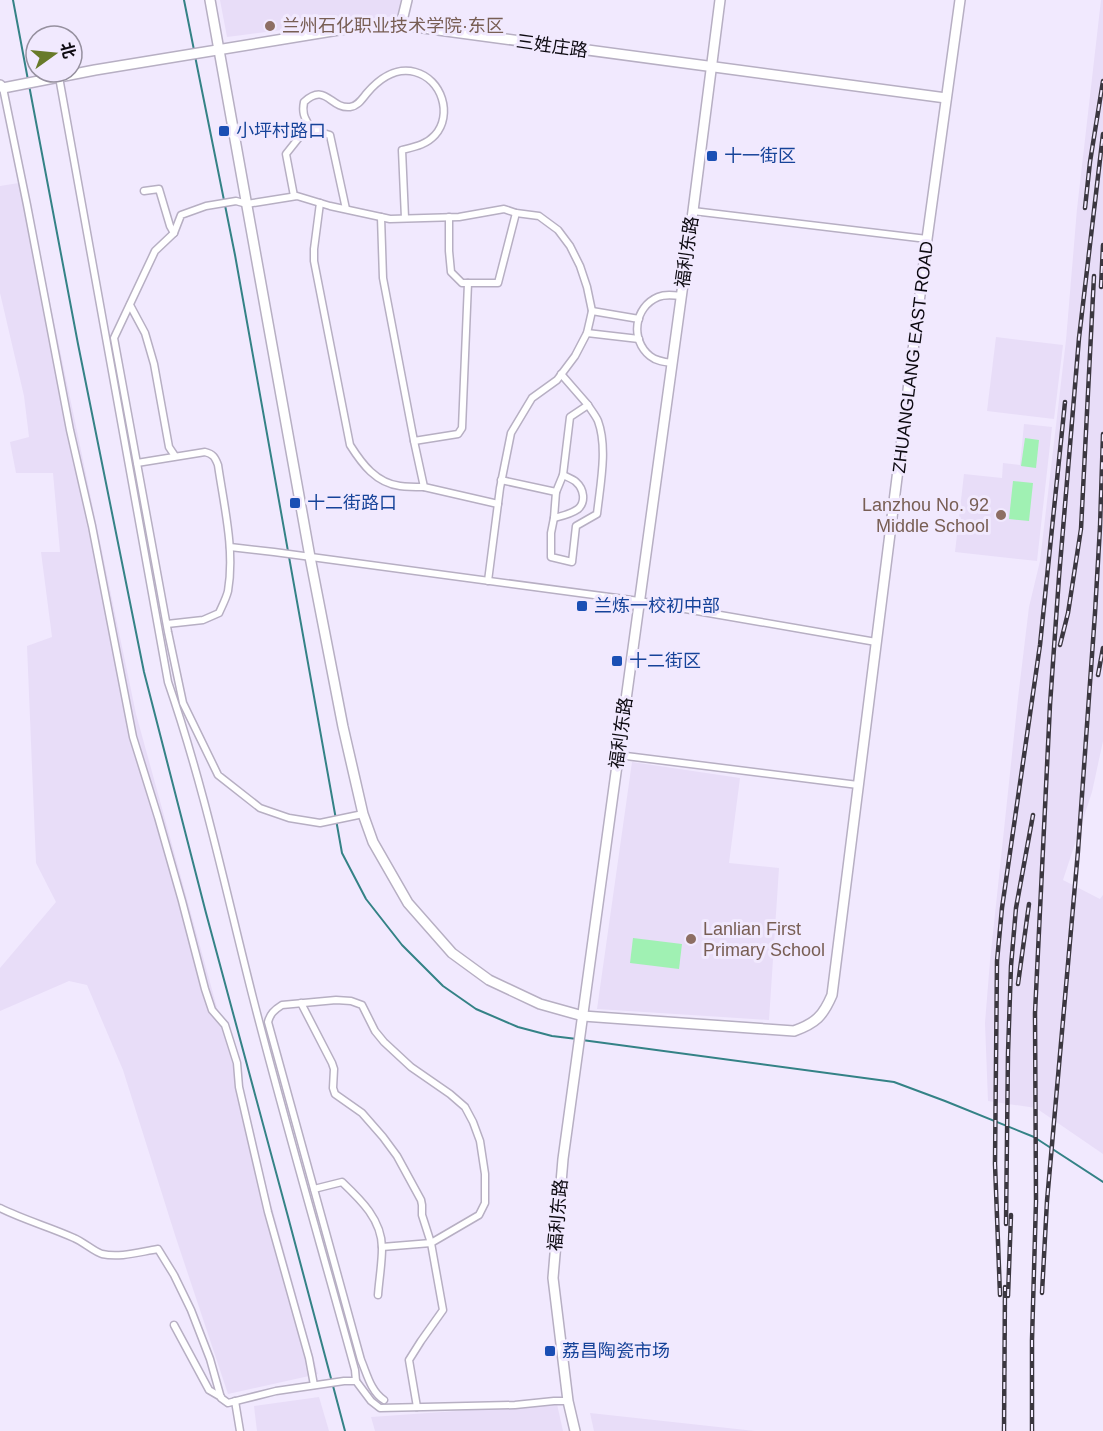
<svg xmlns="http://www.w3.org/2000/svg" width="1103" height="1431" viewBox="0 0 1103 1431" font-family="Helvetica,'Noto Sans SC',sans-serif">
	<rect width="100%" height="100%" fill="#f1e9fe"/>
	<!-- built -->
	<g fill="#e8ddf8">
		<polygon points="220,0 405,0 402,15 227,37"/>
		<polygon points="1101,0 1103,0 1103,741 1092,792 1063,880 1100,899 1103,895 1103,1154 1036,1108 988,1101 985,1023 990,961 1018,698 1029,607 1040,561 1066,340 1077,209"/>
		<polygon points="25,182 136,714 318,1374 228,1394 175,1235 123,1070 87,985 69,981 0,1011 0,968 56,902 36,863 27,646 52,637 41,552 60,552 53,473 16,473 10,442 29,437 24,396 0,293 0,186"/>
		<polygon points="996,337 1063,345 1054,419 987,411"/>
		<polygon points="1024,424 1052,427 1037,561 955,552 964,474 1002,478 1003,463 1020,465"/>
		<polygon points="632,762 740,778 729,863 779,868 769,1020 597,1009"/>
		<polygon points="319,1397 329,1431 257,1431 254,1406"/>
		<polygon points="557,1404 563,1431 375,1431 371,1417"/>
		<polygon points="590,1413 755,1431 594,1431"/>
	</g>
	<!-- green -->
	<g fill="#a0f1b3">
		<polygon points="1025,438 1039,440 1036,468 1021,466"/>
		<polygon points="1013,481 1033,483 1029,521 1009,519"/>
		<polygon points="633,938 682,944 679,969 630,963"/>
	</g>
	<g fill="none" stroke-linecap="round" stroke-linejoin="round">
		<!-- stream -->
		<g stroke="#348286" stroke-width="2">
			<polyline points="13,0 28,80"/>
			<polyline points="184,0 194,50"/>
			<polyline points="195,56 235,255 342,853 366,899 402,945 443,986 476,1009 518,1027 552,1036 577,1039"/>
			<polyline points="29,85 78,344 144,672 206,913 287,1213 345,1431"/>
			<polyline points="582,1040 894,1082 945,1101 1034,1137 1103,1182"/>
		</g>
		<defs>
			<g id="street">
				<path d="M59,77L168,682C204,786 226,892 253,998C285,1123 321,1246 355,1370L356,1381"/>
				<polyline points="3,88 27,205 70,430 92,526 133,737 158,817 182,901 205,989 212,1010 225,1025 237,1063 239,1087 268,1212 309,1358 314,1385"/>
				<path d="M309,125C304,117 302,112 304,102C326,82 330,109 350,107C358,106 362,99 367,93C379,79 396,67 415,72C442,79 453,115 435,135C426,145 414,147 402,150L405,218"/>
				<polyline points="144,191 159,189 170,226 174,233"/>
				<polyline points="294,196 286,154 309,125 320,132 330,135 346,209"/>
				<path d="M320,203L314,249V261L350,445C362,464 376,483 400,486C408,487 416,487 424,487"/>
				<polyline points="693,211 927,239"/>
				<polyline points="381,217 383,278 414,441 458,434 462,428 468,283"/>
				<polyline points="449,217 449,251 451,272 462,283 498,283 516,213"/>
				<polyline points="130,305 145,333 154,364 169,447 175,456"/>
				<polyline points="592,311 639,319"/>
				<polyline points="587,333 639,339"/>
				<path d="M672,363C664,362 656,361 650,356C630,340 634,307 658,297C665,294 673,295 681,296"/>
				<polyline points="414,441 424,487 498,504"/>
				<path d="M137,463L205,452C213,454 215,457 218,465C224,506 235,550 228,591C226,599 222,606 219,613L203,620L167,624"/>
				<polyline points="501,480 556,492 563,475 570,417 588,405 561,374"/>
				<path d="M556,492L554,518L551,533V557L572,562L576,526L597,514C600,486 608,448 598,421C596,416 591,410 588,405"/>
				<path d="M554,518C562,516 571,514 578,509C586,502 584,489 576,482C573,479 567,477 563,475"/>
				<polyline points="230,547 274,552 639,601 876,642"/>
				<polyline points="618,755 858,785"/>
				<polyline points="363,814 320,823 289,818 260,808 218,775 183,703 168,632 114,338 155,251 174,233 181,215 206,206 236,201 247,204 297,196 330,206 390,219 459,217 504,209 516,213 539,216 558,230 570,246 580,266 587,287 592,311 590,320 587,333 575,356 557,380 532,398 511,433 500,488 488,581"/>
				<polyline points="301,1003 332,1063 334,1069 333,1088 335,1094 362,1113 383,1137 397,1156 421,1200 422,1205 422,1215 431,1243 443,1310 421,1341 409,1360 417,1407"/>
				<path d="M314,1189L342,1182C361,1200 382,1220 382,1248C382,1264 379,1280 378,1295"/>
				<path d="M0,1208C24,1220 50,1227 74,1238C82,1241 96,1253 102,1254C120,1258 139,1252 158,1249L174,1275L191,1310L210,1359L221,1398L228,1403L276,1391L344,1381H356L371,1401L380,1408L515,1405L554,1401H568"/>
				<path d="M382,1247L431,1243L479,1215L485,1203V1174L480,1141L473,1122L465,1107L450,1094L411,1067L384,1042L375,1031L362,1005L351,1001L336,1000L282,1005C274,1010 270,1014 268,1022L361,1360C367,1374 371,1392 384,1400"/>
				<polyline points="174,1325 209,1390 221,1397"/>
				<polyline points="235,1401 240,1431"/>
			</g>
			<g id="secondary">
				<path d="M210,0L310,557L343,727L363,814L373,842L408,903L452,953L489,980L540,1004L583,1016L794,1031C816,1023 823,1016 832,995L927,239L960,0"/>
				<polyline points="401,25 407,0"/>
				<polyline points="0,85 3,88 95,70 363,26 401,25 946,98"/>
				<polyline points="575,1431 568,1401 553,1278 563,1159 693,211 720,0"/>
			</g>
		</defs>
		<!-- street casing -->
		<use href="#street" stroke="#b7afc3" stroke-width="9"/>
		<!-- secondary casing -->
		<use href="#secondary" stroke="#b7afc3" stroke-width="12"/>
		<!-- street -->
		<use href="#street" stroke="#fff" stroke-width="6"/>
		<!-- secondary -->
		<use href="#secondary" stroke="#fff" stroke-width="9"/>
		<defs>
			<g id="rail">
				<polyline points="1085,208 1090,162 1103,81"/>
				<polyline points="1101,287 1103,245"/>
				<polyline points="1060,645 1068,613 1081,529 1094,276"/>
				<polyline points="1098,675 1103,648"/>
				<polyline points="1018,984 1029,904"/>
				<polyline points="1006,1224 1008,1053 1011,966 1016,908 1033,815"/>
				<polyline points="1042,1293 1047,1201 1078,851 1095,613 1100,527 1103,434"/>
				<polyline points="1000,1295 995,1164 997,961 1002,908 1040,645 1065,402"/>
				<polyline points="1008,1296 1011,1215"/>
				<polyline points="1004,1431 1005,1287"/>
				<polyline points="1032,1431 1032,1340 1036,1201 1035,1013 1050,705 1059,577 1079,338 1103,134"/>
			</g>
		</defs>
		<!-- rail casing -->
		<use href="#rail" stroke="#3b3740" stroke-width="4.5"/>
		<!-- rail -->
		<use href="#rail" stroke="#f1e9fe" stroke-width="2" stroke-dasharray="7" stroke-linecap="butt"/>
	</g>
	<!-- markers -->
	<g fill="#8d6e63" stroke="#f1e9fe" stroke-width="2">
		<circle cx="270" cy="26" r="6"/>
		<circle cx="1001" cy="515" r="6"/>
		<circle cx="691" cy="939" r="6"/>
	</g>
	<g fill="#1a4fb4" stroke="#f1e9fe" stroke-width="2">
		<rect x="218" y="125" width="12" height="12" rx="3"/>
		<rect x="706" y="150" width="12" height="12" rx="3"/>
		<rect x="289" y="497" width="12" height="12" rx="3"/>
		<rect x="576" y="600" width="12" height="12" rx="3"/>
		<rect x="611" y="655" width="12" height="12" rx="3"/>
		<rect x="544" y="1345" width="12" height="12" rx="3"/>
	</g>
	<g text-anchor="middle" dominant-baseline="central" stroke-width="6" stroke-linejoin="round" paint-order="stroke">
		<!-- education labels -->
		<g font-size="18" fill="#785e54" stroke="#f1e9fe" text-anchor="start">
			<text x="282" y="26">兰州石化职业技术学院·东区</text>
			<text x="989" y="505" text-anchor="end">Lanzhou No. 92<tspan x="989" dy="21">Middle School</tspan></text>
			<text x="703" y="929">Lanlian First<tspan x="703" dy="21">Primary School</tspan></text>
		</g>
		<!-- street labels -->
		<g font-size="18" fill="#0d0a11" stroke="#f1e9fe">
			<text transform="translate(552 46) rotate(8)">三姓庄路</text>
			<text transform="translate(687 252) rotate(-82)">福利东路</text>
			<text transform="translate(913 357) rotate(-83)">ZHUANGLANG EAST ROAD</text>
			<text transform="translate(621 733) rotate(-82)">福利东路</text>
			<text transform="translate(558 1215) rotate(-85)">福利东路</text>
		</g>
		<!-- transit labels -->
		<g font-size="18" fill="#164399" stroke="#f1e9fe" text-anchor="start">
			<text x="236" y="131">小坪村路口</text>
			<text x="724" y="156">十一街区</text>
			<text x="307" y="503">十二街路口</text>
			<text x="594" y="606">兰炼一校初中部</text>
			<text x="629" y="661">十二街区</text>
			<text x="562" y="1351">荔昌陶瓷市场</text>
		</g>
	</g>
	<!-- north arrow -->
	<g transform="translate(54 54) rotate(75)"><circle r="28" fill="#f1e9fe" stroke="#96909f" stroke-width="1.5"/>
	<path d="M0-4.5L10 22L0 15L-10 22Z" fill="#687a29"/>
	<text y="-9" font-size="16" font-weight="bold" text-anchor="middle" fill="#0d0a11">北</text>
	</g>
</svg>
